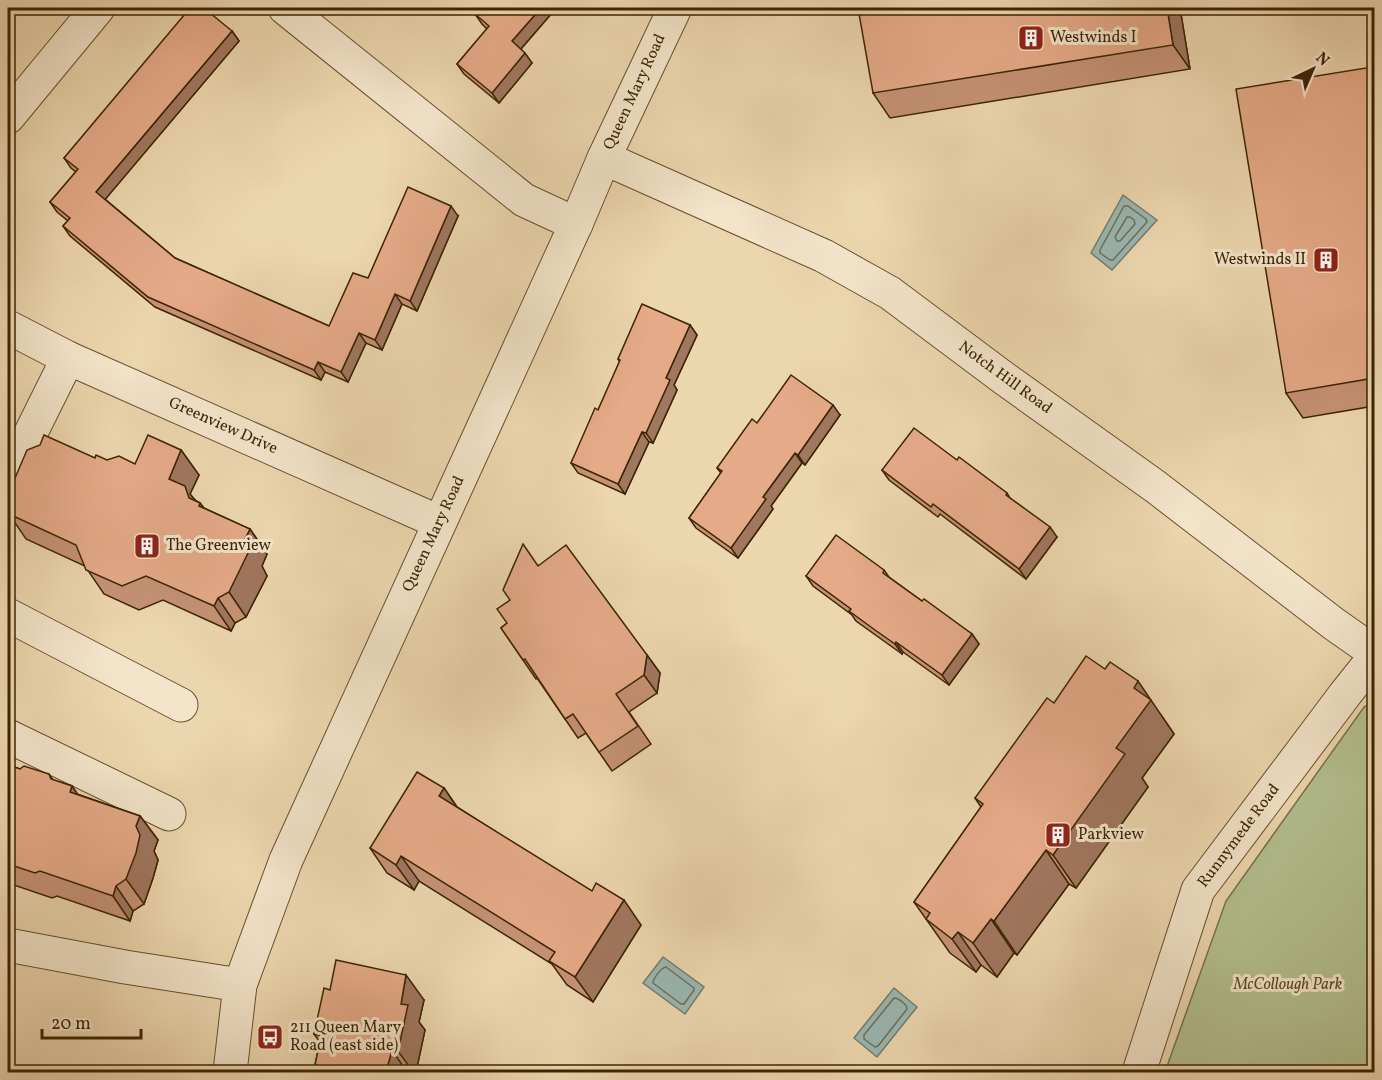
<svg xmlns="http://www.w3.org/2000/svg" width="1382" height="1080" viewBox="0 0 1382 1080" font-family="Vollkorn,serif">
	<rect width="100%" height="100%" fill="#ecd6ae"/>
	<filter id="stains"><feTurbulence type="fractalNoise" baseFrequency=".00333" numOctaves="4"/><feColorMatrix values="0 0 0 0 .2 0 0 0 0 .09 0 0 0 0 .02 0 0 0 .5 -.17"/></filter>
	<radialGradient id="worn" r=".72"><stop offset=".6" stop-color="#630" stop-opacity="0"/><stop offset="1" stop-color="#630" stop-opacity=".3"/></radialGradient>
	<!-- green -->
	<polygon fill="#b3bf8e" stroke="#787249" stroke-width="1.5" points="1374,701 1374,1072 1165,1072 1226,901 1364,707"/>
	<!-- water -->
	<g fill="#9ab7b2" stroke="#747c6c" stroke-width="1.5">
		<polygon points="1123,195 1157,220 1112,270 1091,253"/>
		<polygon points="663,957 704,987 685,1014 643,983"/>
		<polygon points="894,988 917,1007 877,1057 854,1038"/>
	</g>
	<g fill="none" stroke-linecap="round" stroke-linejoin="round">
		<!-- shore -->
		<g stroke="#6b6e5b" stroke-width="1.5">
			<polygon points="1124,206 1128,206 1146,219 1147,222 1113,260 1110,260 1100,253 1100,250"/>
			<polygon points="1127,217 1130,217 1134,220 1135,224 1120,241 1117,241 1115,237"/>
			<path d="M666,967L694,988V990L684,1004H681L653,983C654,977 661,968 666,967Z"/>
			<path d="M894,998C899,998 907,1005 907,1009L878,1046L875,1047L864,1039V1035Z"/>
		</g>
		<defs>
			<g id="minor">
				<polyline points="285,8 524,200 576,224"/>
				<polyline points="8,117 98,8"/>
				<polyline points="604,158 824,256 890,293 1005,379 1156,487 1334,624 1374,652"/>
				<polyline points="8,327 68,358 439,522"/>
				<polyline points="8,479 68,358"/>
				<polyline points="8,615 181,705"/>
				<polyline points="8,736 169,814"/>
				<polyline points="8,945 125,967 240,985"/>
				<polyline points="230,1072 240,985 286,860 576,224 604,158 675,8"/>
				<polyline points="1139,1072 1198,890 1346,693 1374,658"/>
			</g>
		</defs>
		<!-- minor casing -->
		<use href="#minor" stroke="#68502e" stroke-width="35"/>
		<!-- minor -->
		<use href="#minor" stroke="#f3e4ca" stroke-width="33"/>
	</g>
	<!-- wall -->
	<g fill="#c59275" stroke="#3c2404" stroke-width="1.5">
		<polygon points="480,8 548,8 552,13 521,49 532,63 499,103 464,74 457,64 487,29 482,24 475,14"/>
		<polygon points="1180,8 1190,69 890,118 873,93"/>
		<polygon points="232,31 239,41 105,199 175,258 329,326 368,278 458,216 417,311 402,304 382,350 366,343 348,382 325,372 321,380 155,307 70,236 63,226 68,221 57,212 50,202 76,172 71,168 64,158"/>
		<polygon points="1374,70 1374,406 1303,418 1286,393"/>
		<polygon points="690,325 697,335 674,385 677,390 653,443 649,442 625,494 578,473 571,463 598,410 620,362 618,359"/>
		<polygon points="840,415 805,465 802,463 771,506 773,509 738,558 696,528 689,518 721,473 717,468 757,423"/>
		<polygon points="181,450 199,475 190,494 195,500 200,503 204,508 250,529 267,554 262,566 267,576 246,617 235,623 231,631 163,600 139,610 104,594 85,566 26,539 9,514 107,460 135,464"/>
		<polygon points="957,460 1007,493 1010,498 1057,537 1026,579 940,514 938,517 889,480 882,470"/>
		<polygon points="538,565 647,655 660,673 657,693 629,712 651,744 612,771 586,733 578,738 537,678 536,679 501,628 507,623 510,600"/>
		<polygon points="884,570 889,577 922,601 972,634 979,644 949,685 903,652 902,654 856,621 852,615 813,586 806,576"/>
		<polygon points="1161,715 1174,734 1142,778 1148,787 1076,888 1069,884 1017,955 1014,953 997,977 981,965 976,972 950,953 914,902 981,807 975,798"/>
		<polygon points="8,765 20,769 49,774 53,780 72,786 77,794 140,816 158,840 154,851 158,860 153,878 144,904 133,911 130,921 57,896 52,898 8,883"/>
		<polygon points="444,788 457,807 641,925 593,1002 567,985 552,964 419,881 414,890 387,873 370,848"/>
		<polygon points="330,990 424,1000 419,1022 425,1030 416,1072 321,1072 315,1065 320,1042 314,1034"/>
	</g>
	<!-- shaded-wall -->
	<g fill="#a0775f" stroke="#3c2404" stroke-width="1.5">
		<polygon points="541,8 548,8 552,13 519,51 512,41"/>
		<polygon points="1167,8 1180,8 1190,69 1173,45"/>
		<polygon points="232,31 239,41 103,202 96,192"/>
		<polygon points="525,53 532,63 499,103 492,93"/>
		<polygon points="451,206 458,216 417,311 410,301"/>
		<polygon points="395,294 402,304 382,350 375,340"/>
		<polygon points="690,325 697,335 674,385 677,390 653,443 646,433 666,378"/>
		<polygon points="359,333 366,343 348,382 341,372"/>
		<polygon points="318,362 325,372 321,380 314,370"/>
		<polygon points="833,405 840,415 805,465 798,455"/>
		<polygon points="642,432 649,442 625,494 618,484"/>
		<polygon points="181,450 199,475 190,494 199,505 200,503 217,527 169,479"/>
		<polygon points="795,453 802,463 771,506 773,509 738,558 731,548 763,497"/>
		<polygon points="1050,527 1057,537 1026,579 1019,569"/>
		<polygon points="250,529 267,554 262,566 267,576 246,617 229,592 244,541"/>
		<polygon points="218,598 235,623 231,631 214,606"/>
		<polygon points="972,634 979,644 949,685 942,675"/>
		<polygon points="896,642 903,652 902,654 895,644"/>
		<polygon points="647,655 660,673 657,693 644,675"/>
		<polygon points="1138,681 1174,734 1142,778 1148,787 1076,888 1053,855 1116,748 1134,688"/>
		<polygon points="72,786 89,811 70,792"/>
		<polygon points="444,788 461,813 439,796"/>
		<polygon points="140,816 158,840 154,851 158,860 153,878 144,904 126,879 136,826"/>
		<polygon points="1046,850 1069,884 1017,955 994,921"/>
		<polygon points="401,856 419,881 414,890 396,865"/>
		<polygon points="116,886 133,911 130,921 113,896"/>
		<polygon points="624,900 641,925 593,1002 575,977"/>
		<polygon points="991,919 1014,953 997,977 973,943"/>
		<polygon points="958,932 981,965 976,972 952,939"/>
		<polygon points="406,975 424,1000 419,1022 425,1030 416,1072 413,1072 398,1051 401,1004"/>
		<polygon points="392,1050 407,1072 386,1072"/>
	</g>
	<!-- building -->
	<g fill="#e5aa88" stroke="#3c2404" stroke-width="1.5">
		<polygon points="190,8 204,8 232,31 96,192 175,258 329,326 353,273 368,278 408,187 451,206 410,301 395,294 375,340 359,333 341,372 318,362 314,370 148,297 63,226 70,218 50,202 78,169 64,158"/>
		<polygon points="480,8 541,8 512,41 525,53 492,93 457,64 489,26 475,14"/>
		<polygon points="858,8 1167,8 1173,45 873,93"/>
		<polygon points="1372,67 1374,79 1374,378 1286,393 1236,89"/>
		<polygon points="642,304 690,325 666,378 670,380 646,433 642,432 618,484 571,463 595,408 598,410 620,360 618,359"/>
		<polygon points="791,375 833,405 798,455 795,453 763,497 766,499 731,548 689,518 722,471 717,468 752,419 757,423"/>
		<polygon points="914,428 957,460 959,457 1007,493 1006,495 1050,527 1019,569 933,504 931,507 882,470"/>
		<polygon points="44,435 95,458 96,455 107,460 119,456 135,464 148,435 181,450 169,479 185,486 189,498 200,503 199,506 250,529 244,541 249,551 229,592 218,598 214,606 146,576 122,586 86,570 76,545 9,514 12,506 9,492 27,450 40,445"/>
		<polygon points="836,535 884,570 883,573 922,601 924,599 972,634 942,675 896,642 895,644 875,630 849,611 851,609 806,576"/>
		<polygon points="523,544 538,566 566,545 647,655 644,675 616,694 638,726 599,752 573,714 565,719 525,659 523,660 501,628 507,623 497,609 510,600 503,590"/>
		<polygon points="1086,656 1105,669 1110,662 1138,681 1134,688 1151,700 1116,748 1125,754 1053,855 1046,850 994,921 991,919 973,943 958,932 952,939 926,919 930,913 914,902 983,804 975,798 1047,698 1054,703"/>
		<polygon points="8,765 20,769 24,766 49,774 51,779 72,786 70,792 140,816 136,826 140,835 136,853 126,879 116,886 113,896 40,871 35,873 8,864"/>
		<polygon points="417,772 444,788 439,796 592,891 596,883 624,900 575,977 549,961 555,952 401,856 396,865 370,848"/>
		<polygon points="336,960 406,975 401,1004 408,1005 398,1051 392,1050 386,1072 350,1072 315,1065 321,1036 314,1034 324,988 330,990"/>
	</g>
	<!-- icons -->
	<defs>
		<symbol id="building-square" viewBox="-11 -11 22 22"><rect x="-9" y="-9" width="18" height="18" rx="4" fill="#8f2418" stroke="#f3e4ca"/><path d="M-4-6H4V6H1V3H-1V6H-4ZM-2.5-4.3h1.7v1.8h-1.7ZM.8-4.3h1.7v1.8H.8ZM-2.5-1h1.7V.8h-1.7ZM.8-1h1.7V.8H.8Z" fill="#fff"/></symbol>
		<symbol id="bus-square" viewBox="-11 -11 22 22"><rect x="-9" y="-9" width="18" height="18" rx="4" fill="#8f2418" stroke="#f3e4ca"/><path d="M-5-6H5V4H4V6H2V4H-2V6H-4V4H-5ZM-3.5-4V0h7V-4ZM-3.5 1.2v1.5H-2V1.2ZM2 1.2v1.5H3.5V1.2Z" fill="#fff"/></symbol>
	</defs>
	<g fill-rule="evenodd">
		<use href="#building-square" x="1016" y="23" width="30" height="30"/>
		<use href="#building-square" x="1311" y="245" width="30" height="30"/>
		<use href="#building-square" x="132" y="531" width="30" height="30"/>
		<use href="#building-square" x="1043" y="820" width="30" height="30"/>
		<use href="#bus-square" x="255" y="1022" width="30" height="30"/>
	</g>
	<g text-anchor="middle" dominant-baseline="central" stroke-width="6" stroke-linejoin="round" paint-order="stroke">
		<!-- poi labels -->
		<g font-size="16" fill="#3c2404" stroke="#f3e4ca" text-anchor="start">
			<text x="1050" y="38">Westwinds I</text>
			<text x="1306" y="260" text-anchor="end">Westwinds II</text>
			<text x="166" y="546">The Greenview</text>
			<text x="1078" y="835">Parkview</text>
			<text x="290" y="1028">211 Queen Mary<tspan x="290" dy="18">Road (east side)</tspan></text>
		</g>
		<!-- street labels -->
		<g font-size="16" fill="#3c2404" stroke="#f3e4ca">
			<text transform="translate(635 92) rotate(-65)">Queen Mary Road</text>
			<text transform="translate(1005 378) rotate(36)">Notch Hill Road</text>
			<text transform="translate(223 426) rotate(24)">Greenview Drive</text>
			<text transform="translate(434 534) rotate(-65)">Queen Mary Road</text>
			<text transform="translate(1239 836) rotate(-53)">Runnymede Road</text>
		</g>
		<!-- park labels -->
		<g font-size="16" font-style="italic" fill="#5a4b26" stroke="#f3e4ca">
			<text x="1288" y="985">McCollough Park</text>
		</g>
	</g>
	<!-- margin -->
	<rect width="1382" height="1080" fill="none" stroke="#ecd6ae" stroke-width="30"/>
	<rect x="9" y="9" width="1364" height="1062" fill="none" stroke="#3c2404" stroke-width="3"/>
	<rect x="15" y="15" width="1352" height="1050" fill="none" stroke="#3c2404" stroke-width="1.5"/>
	<!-- north arrow -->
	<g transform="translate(1313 69) rotate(44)" stroke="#f3e4ca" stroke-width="4.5" paint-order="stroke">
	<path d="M0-4.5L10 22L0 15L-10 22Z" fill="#3c2404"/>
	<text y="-9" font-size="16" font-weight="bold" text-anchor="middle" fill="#3c2404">N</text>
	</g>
	<!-- scale -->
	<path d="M42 1029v9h99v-9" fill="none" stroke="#3c2404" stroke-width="3"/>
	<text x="51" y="1029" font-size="18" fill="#3c2404" stroke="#f3e4ca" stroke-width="4.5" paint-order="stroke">20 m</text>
	<rect width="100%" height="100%" filter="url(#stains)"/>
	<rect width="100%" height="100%" fill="url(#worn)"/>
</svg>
